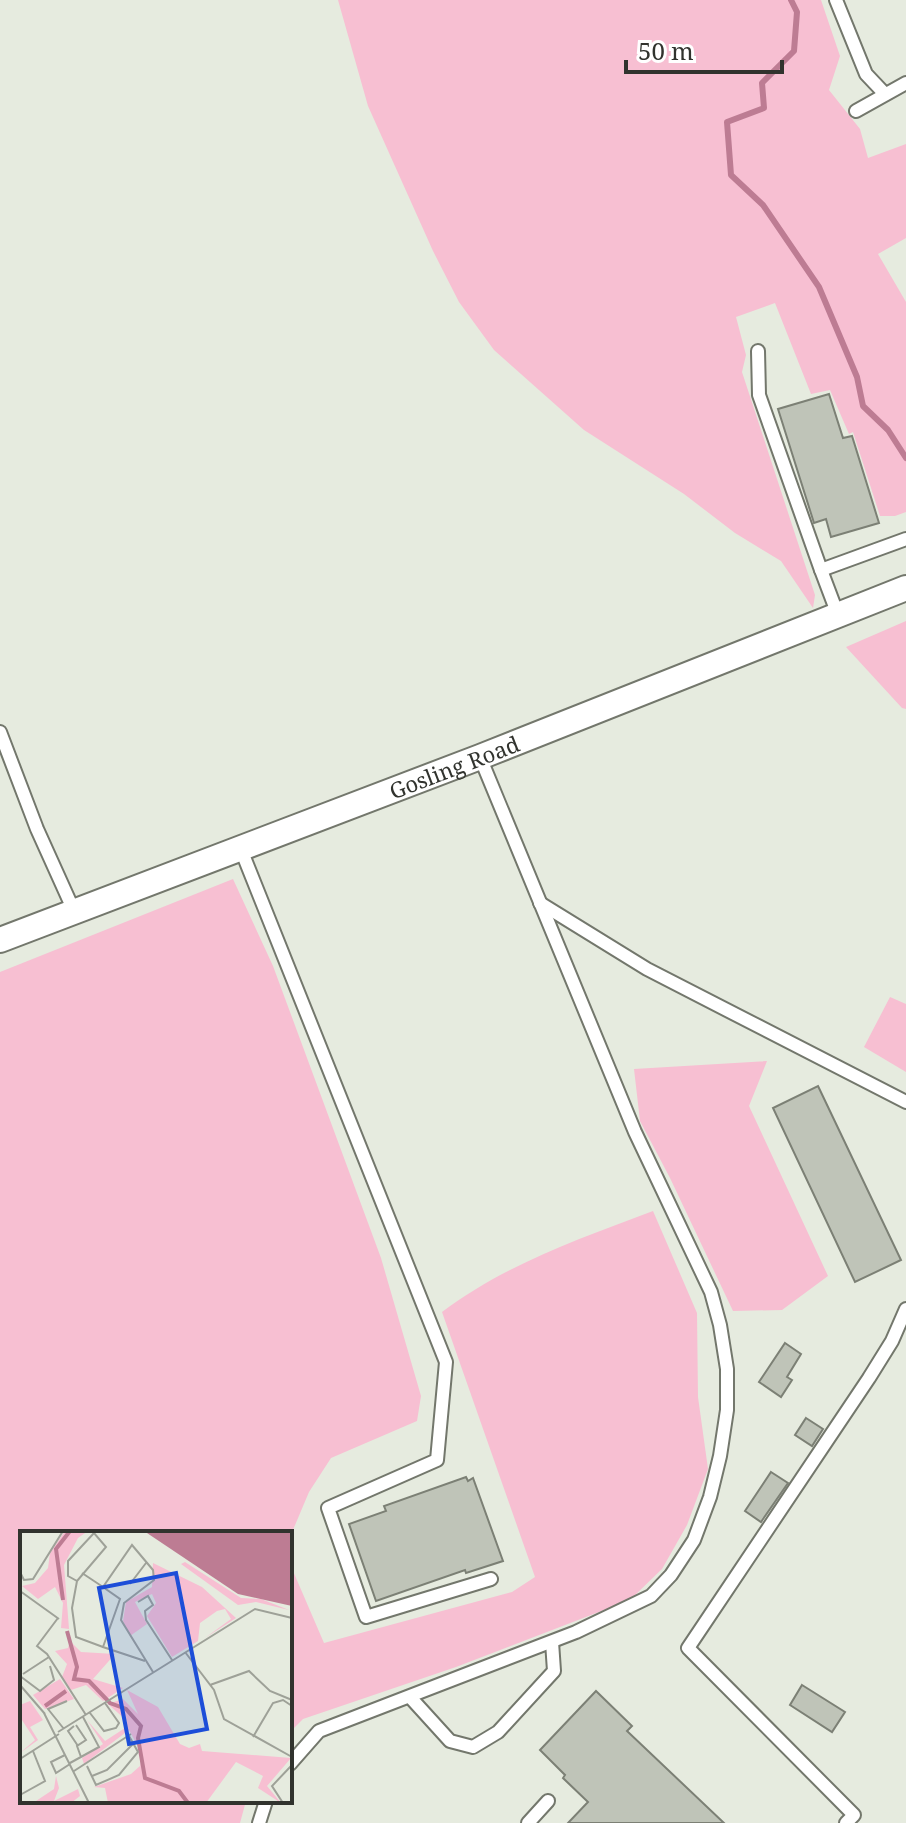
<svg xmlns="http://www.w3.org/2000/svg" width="906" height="1823" viewBox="0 0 906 1823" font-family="'Noto Serif',serif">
	<rect width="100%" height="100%" fill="#e6ebdf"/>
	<!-- green -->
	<g fill="#f7bfd2">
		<polygon points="338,0 821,0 840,56 829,90 860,129 868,158 906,144 906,238 878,254 906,302 906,512 895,516 880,516 853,432 849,434 830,390 811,394 775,303 736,317 746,355 742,372 815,595 813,608 781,561 735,533 684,494 584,430 494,350 459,302 433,251 368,106"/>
		<polygon points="906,621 906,709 902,708 846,647"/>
		<polygon points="233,879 273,966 381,1258 421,1396 417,1421 331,1458 309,1492 290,1537 290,1533 22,1533 22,1801 246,1801 240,1823 0,1823 0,972"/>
		<polygon points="890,997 906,1004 906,1072 864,1047"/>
		<polygon points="767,1061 749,1106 828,1276 782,1310 733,1311 670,1178 640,1121 634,1069"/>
		<path d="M653,1211L697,1313L698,1397L708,1469L687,1525L662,1569L630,1600L456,1667L303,1719L290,1732V1564L324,1643L512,1592L535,1577L442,1312C506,1264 579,1239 653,1211Z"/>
	</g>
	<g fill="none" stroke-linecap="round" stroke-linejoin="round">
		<!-- stream -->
		<polyline stroke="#bd7c93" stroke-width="6" points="791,0 797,12 794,51 762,83 764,108 727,122 731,175 763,205 819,287 857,377 863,406 888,430 906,458"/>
	</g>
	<!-- building -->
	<g fill="#bfc4b8" stroke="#7c8075" stroke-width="2">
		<polygon points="829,394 843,438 852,436 879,523 831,537 826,519 814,523 778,409"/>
		<polygon points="818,1086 901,1260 855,1282 773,1108"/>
		<polygon points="785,1343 801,1354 787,1377 792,1380 781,1397 759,1382"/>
		<polygon points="806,1418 823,1429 812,1446 795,1435"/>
		<polygon points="771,1472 788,1483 761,1522 745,1511"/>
		<polygon points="466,1477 468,1481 473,1478 503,1561 466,1573 465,1570 376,1601 349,1524 386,1511 384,1506"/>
		<polygon points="802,1685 845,1712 832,1732 790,1705"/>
		<polygon points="596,1691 632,1726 627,1731 724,1823 568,1823 588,1802 563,1778 565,1775 540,1750"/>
	</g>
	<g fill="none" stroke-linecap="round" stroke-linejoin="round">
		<defs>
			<g id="lane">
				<polyline points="836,0 866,74 884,93"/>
				<polyline points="856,111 906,83"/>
				<polyline points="758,351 759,395 821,570"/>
				<polyline points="838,615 821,570 906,539"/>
				<polyline points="0,732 37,829 74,911"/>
				<polyline points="240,847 446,1362 437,1460 328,1508 366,1617 491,1579"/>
				<polyline points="540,903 647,969 906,1102"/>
				<polyline points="410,1697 450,1741 473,1747 498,1732 554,1671 552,1642"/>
				<polyline points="290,1764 319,1731 576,1632 651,1596 671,1575 694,1540 710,1497 720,1456 727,1410 727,1369 720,1325 711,1292 635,1132 480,757"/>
				<polyline points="259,1823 266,1801"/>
				<polyline points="528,1823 548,1801"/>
				<polyline points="846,1823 854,1815 688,1648 869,1378 892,1341 906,1309"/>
			</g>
			<g id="street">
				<path id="s1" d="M0,940L480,757L906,588"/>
			</g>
		</defs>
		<!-- lane casing -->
		<use href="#lane" stroke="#73776c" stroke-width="16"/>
		<!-- street casing -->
		<use href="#street" stroke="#73776c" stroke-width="28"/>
		<!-- lane -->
		<use href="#lane" stroke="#fff" stroke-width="12"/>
		<!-- street -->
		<use href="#street" stroke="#fff" stroke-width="24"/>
	</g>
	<g text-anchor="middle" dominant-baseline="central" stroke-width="8" stroke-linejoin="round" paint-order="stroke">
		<!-- street labels -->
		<g font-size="22" fill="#31332e" stroke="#fff">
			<text stroke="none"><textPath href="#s1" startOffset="486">Gosling Road</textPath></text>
		</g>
	</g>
	<!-- overview -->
	<g transform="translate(20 1531)">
		<rect width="272" height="272" fill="#e6ebdf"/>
		<path d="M45,0H68L58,7L44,34L49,98L41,97L43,72L35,56L18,68L2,55L15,52L28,37L30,22ZM165,31L221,67L241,68L269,79L236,71L218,74L161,33ZM133,32L182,56L216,87L185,107L211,88L205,78L197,80L180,92L178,110L152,126L127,85L136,72L132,63L115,71L127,93L110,105L103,90L106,71L132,56ZM50,110L61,121L95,123L73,148L103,157L83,170L66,154L51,159L42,146L47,133L35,120L48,117ZM40,148L54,168L25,178L13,164ZM107,159L138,176L160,213L169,217L180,213L182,220L271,227L247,255L261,272L238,257L243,245L216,231L186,272H88L85,257L74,256L111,243L120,235L121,221L109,199L64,233L62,227L83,213L67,189L85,210L105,197L107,190L88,173L103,168L118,183ZM10,170L23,189L10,196L18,209L0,222L15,209L0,186V174ZM36,245L39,257L34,270L58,258L60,265L51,272H13L34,258Z" fill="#f7bfd2"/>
		<path d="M124,0H272V75L218,63Z" fill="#bd7c93"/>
		<path fill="none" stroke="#bd7c93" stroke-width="4" d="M43,69L36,18L50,0M47,100L57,136L54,148L69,150L90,172L106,178L121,195L118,207L125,247L159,260L168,272M25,175L46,160"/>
		<path fill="none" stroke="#9ea198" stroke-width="2" d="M0,41L4,49L13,48L43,0M62,42L83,56M57,50L48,45V30L74,2L86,16L57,50L52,77L56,106L83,116M110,53L126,32M0,60L39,88M118,71L128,65L133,74L125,80L126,89L152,129M38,87L17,115L27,123L66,184M165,121L194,159L204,188L272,226M125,130L83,116L100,68L83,56L112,14L133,39L134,49L104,72L101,89L133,141M3,143L29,126M0,145L20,160L34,149L30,135M0,154L25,183M190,154L229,140L250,160L272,169M24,182L69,272M70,182L84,200L96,197L99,192L85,172M56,194L66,209L57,215L61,226M54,195L48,200L58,215M44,198L28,178L47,170M38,201L235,78L272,87M233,206L253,172L263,169L272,175M45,224L31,231L36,242L50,233M0,228L39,203M50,232L79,216L63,186M67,235L76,254L99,244L118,221L109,205M54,240L111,203M72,245L87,239L115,211M0,264L25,250L13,220M263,272L252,255L272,234"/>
		<path fill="#1d4ed8" fill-opacity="0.15" stroke="#1d4ed8" stroke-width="4" d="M156,42L187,198L109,213L79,57Z"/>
		<rect width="272" height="272" fill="none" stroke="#31332e" stroke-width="4"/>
	</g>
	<!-- scale -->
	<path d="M626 60v12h156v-12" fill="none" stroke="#31332e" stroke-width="4"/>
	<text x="638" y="60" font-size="24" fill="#31332e" stroke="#ffffff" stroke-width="6" paint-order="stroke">50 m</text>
</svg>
